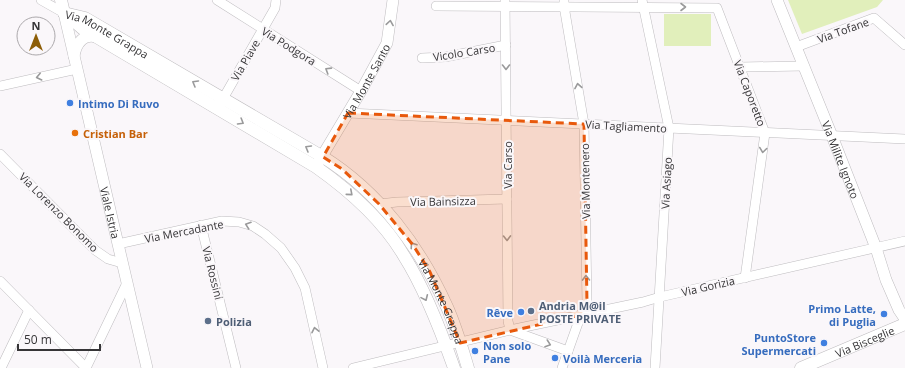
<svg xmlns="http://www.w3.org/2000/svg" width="905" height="368" viewBox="0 0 905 368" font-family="'Open Sans',sans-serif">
	<rect width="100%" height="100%" fill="#faf7fa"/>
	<!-- green -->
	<g fill="#e1efbb">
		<polygon points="788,0 883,0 877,7 802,34"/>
		<rect x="664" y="14" width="47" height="32"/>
	</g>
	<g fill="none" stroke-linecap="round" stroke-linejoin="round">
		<defs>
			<g id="minor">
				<polyline points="41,0 64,13"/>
				<polyline points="217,0 361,91"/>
				<polyline points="505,0 508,321 510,330"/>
				<polyline points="642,0 669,128 655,368"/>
				<polyline points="436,6 717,8 765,133 745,278"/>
				<polyline points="796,47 874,18 905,45"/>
				<polyline points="422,58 445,57 506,45"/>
				<polyline points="740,67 804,66"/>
				<polyline points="0,86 77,69"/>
				<polyline points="220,104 275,8 276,0"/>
				<polyline points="348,113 905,139"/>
				<polyline points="0,154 95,250 108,259 122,263"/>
				<polyline points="379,204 397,202 507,199"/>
				<polyline points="201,225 236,368"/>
				<polyline points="118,244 222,221 239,222 253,226 265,234 281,248 295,268 305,288 323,368"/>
				<polyline points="0,281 86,368"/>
				<polyline points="510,330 568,351"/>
				<polyline points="1,368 29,310"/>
				<polyline points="86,368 127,283"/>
				<polyline points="353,368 510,330 643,302 660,297 905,241"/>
				<polyline points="562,368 578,323 587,304 584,124 564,6 564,1"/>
			</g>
			<g id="tertiary">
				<path id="s1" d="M777,0L832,136L876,248L886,280L899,310L905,319"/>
				<path id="s2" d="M64,13L147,368"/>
				<path d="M74,56C76,43 84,32 99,38"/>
				<path id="s3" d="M318,163L361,91L387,43L393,0"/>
			</g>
			<g id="secondary">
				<polyline points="61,0 64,13"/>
				<path id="s4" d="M64,13L85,18L323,157C379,192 420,247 447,307C456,327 462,348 468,368"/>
				<path d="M67,15L83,29L316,167C350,191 383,220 404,256C425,289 441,331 454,368"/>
				<path id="s5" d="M801,368L905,324"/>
			</g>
		</defs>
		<!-- minor casing -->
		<use href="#minor" stroke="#bebcbf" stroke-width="10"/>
		<!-- tertiary casing -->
		<use href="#tertiary" stroke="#bebcbf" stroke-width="12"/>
		<!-- secondary casing -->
		<use href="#secondary" stroke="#bebcbf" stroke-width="13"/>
		<!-- minor -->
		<use href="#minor" stroke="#fff" stroke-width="9"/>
		<!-- tertiary -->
		<use href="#tertiary" stroke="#fff" stroke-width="11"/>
		<!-- secondary -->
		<use href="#secondary" stroke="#fff" stroke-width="12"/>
	</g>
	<!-- one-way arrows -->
	<defs><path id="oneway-chevron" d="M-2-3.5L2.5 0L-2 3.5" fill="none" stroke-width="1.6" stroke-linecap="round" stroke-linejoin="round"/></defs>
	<g stroke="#9a9a9b">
		<use href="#oneway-chevron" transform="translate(683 7)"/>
		<use href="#oneway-chevron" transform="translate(390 23) rotate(-81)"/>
		<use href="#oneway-chevron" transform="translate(506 67) rotate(90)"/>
		<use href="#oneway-chevron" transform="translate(328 70) rotate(-148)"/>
		<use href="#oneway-chevron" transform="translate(39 77) rotate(167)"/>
		<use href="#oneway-chevron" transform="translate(195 83) rotate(-150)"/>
		<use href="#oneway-chevron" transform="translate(578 86) rotate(-100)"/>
		<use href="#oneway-chevron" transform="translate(241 122) rotate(31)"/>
		<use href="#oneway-chevron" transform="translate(308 148) rotate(-150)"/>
		<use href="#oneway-chevron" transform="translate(763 150) rotate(98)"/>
		<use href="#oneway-chevron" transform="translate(350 193) rotate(41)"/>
		<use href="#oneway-chevron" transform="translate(248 225) rotate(-161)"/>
		<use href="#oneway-chevron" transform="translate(507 238) rotate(89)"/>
		<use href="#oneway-chevron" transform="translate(413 245) rotate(-124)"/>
		<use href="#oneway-chevron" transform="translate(586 278) rotate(-91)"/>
		<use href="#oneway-chevron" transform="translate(425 298) rotate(66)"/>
		<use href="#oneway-chevron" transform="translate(315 330) rotate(-102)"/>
		<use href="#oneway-chevron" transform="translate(548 344) rotate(19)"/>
	</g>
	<!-- marked area -->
	<path fill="#e8590c" fill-opacity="0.2" stroke="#e8590c" stroke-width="3" stroke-dasharray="8 5" stroke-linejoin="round" d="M348,113L584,124L587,304L581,315L460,343L430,272L413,245L379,204L342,169L323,157Z"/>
	<!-- markers -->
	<g fill="#3f7fe0" stroke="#faf7fa" stroke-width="1.5">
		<circle cx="70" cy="103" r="4"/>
		<circle cx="521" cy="312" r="4"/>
		<circle cx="884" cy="314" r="4"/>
		<circle cx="824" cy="343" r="4"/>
		<circle cx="475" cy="351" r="4"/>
		<circle cx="555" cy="358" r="4"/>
	</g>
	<circle fill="#e8710a" stroke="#faf7fa" stroke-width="1.5" cx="75" cy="133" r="4"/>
	<g fill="#5c6f8a" stroke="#faf7fa" stroke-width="1.5">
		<circle cx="531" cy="311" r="4"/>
		<circle cx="208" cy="321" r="4"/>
	</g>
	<g text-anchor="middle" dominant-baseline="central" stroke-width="4" stroke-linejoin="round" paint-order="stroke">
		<!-- street labels -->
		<g font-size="11" fill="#363537" stroke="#faf7fa">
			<text transform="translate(843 30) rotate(-20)">Via Tofane</text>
			<text stroke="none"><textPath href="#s4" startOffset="48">Via Monte Grappa</textPath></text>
			<text transform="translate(289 46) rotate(32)">Via Podgora</text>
			<text transform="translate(464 52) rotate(-9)">Vicolo Carso</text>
			<text transform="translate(245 60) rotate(-60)">Via Piave</text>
			<text stroke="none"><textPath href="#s3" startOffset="95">Via Monte Santo</textPath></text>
			<text transform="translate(750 93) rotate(69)">Via Caporetto</text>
			<text transform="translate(626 126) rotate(3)">Via Tagliamento</text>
			<text stroke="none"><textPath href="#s1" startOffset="172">Via Milite Ignoto</textPath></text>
			<text transform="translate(507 165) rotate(-90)">Via Carso</text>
			<text transform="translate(585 181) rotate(-91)">Via Montenero</text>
			<text transform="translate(666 183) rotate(-87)">Via Asiago</text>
			<text transform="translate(443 201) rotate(-1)">Via Bainsizza</text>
			<text transform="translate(59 212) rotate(45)">Via Lorenzo Bonomo</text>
			<text stroke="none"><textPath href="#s2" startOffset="205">Viale Istria</textPath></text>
			<text transform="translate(184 231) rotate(-11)">Via Mercadante</text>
			<text transform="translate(213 273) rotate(76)">Via Rossini</text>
			<text transform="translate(708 286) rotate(-13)">Via Gorizia</text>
			<text stroke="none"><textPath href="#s4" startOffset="487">Via Monte Grappa</textPath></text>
			<text stroke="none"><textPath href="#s5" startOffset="69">Via Bisceglie</textPath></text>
		</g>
		<!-- shop labels -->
		<g font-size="11" font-weight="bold" fill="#366cbe" stroke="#faf7fa" text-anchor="start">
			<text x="78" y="103">Intimo Di Ruvo</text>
			<text x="876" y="308" text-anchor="end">Primo Latte,<tspan x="876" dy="13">di Puglia</tspan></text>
			<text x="513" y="312" text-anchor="end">Rêve</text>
			<text x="816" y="337" text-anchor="end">PuntoStore<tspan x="816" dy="13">Supermercati</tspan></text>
			<text x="483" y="345">Non solo<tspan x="483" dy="13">Pane</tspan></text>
			<text x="563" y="358">Voilà Merceria</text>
		</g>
		<!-- food labels -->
		<g font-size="11" font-weight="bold" fill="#c56008" stroke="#faf7fa" text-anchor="start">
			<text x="83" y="133">Cristian Bar</text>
		</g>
		<!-- service labels -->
		<g font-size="11" font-weight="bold" fill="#4e5e75" stroke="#faf7fa" text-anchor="start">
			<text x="539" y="305">Andria M@il<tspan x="539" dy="13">POSTE PRIVATE</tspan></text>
			<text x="216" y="321">Polizia</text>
		</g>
	</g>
	<!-- north arrow -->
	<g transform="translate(36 36)"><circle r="19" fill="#faf7fa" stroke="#aca9ac"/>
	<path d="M0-3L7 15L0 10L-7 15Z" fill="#8d5e07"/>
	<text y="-6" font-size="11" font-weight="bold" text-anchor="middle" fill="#363537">N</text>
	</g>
	<!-- scale -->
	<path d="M18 344v6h82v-6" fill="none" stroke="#363537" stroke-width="2"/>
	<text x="24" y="344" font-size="12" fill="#363537" stroke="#faf7fa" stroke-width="3" paint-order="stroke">50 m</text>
</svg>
